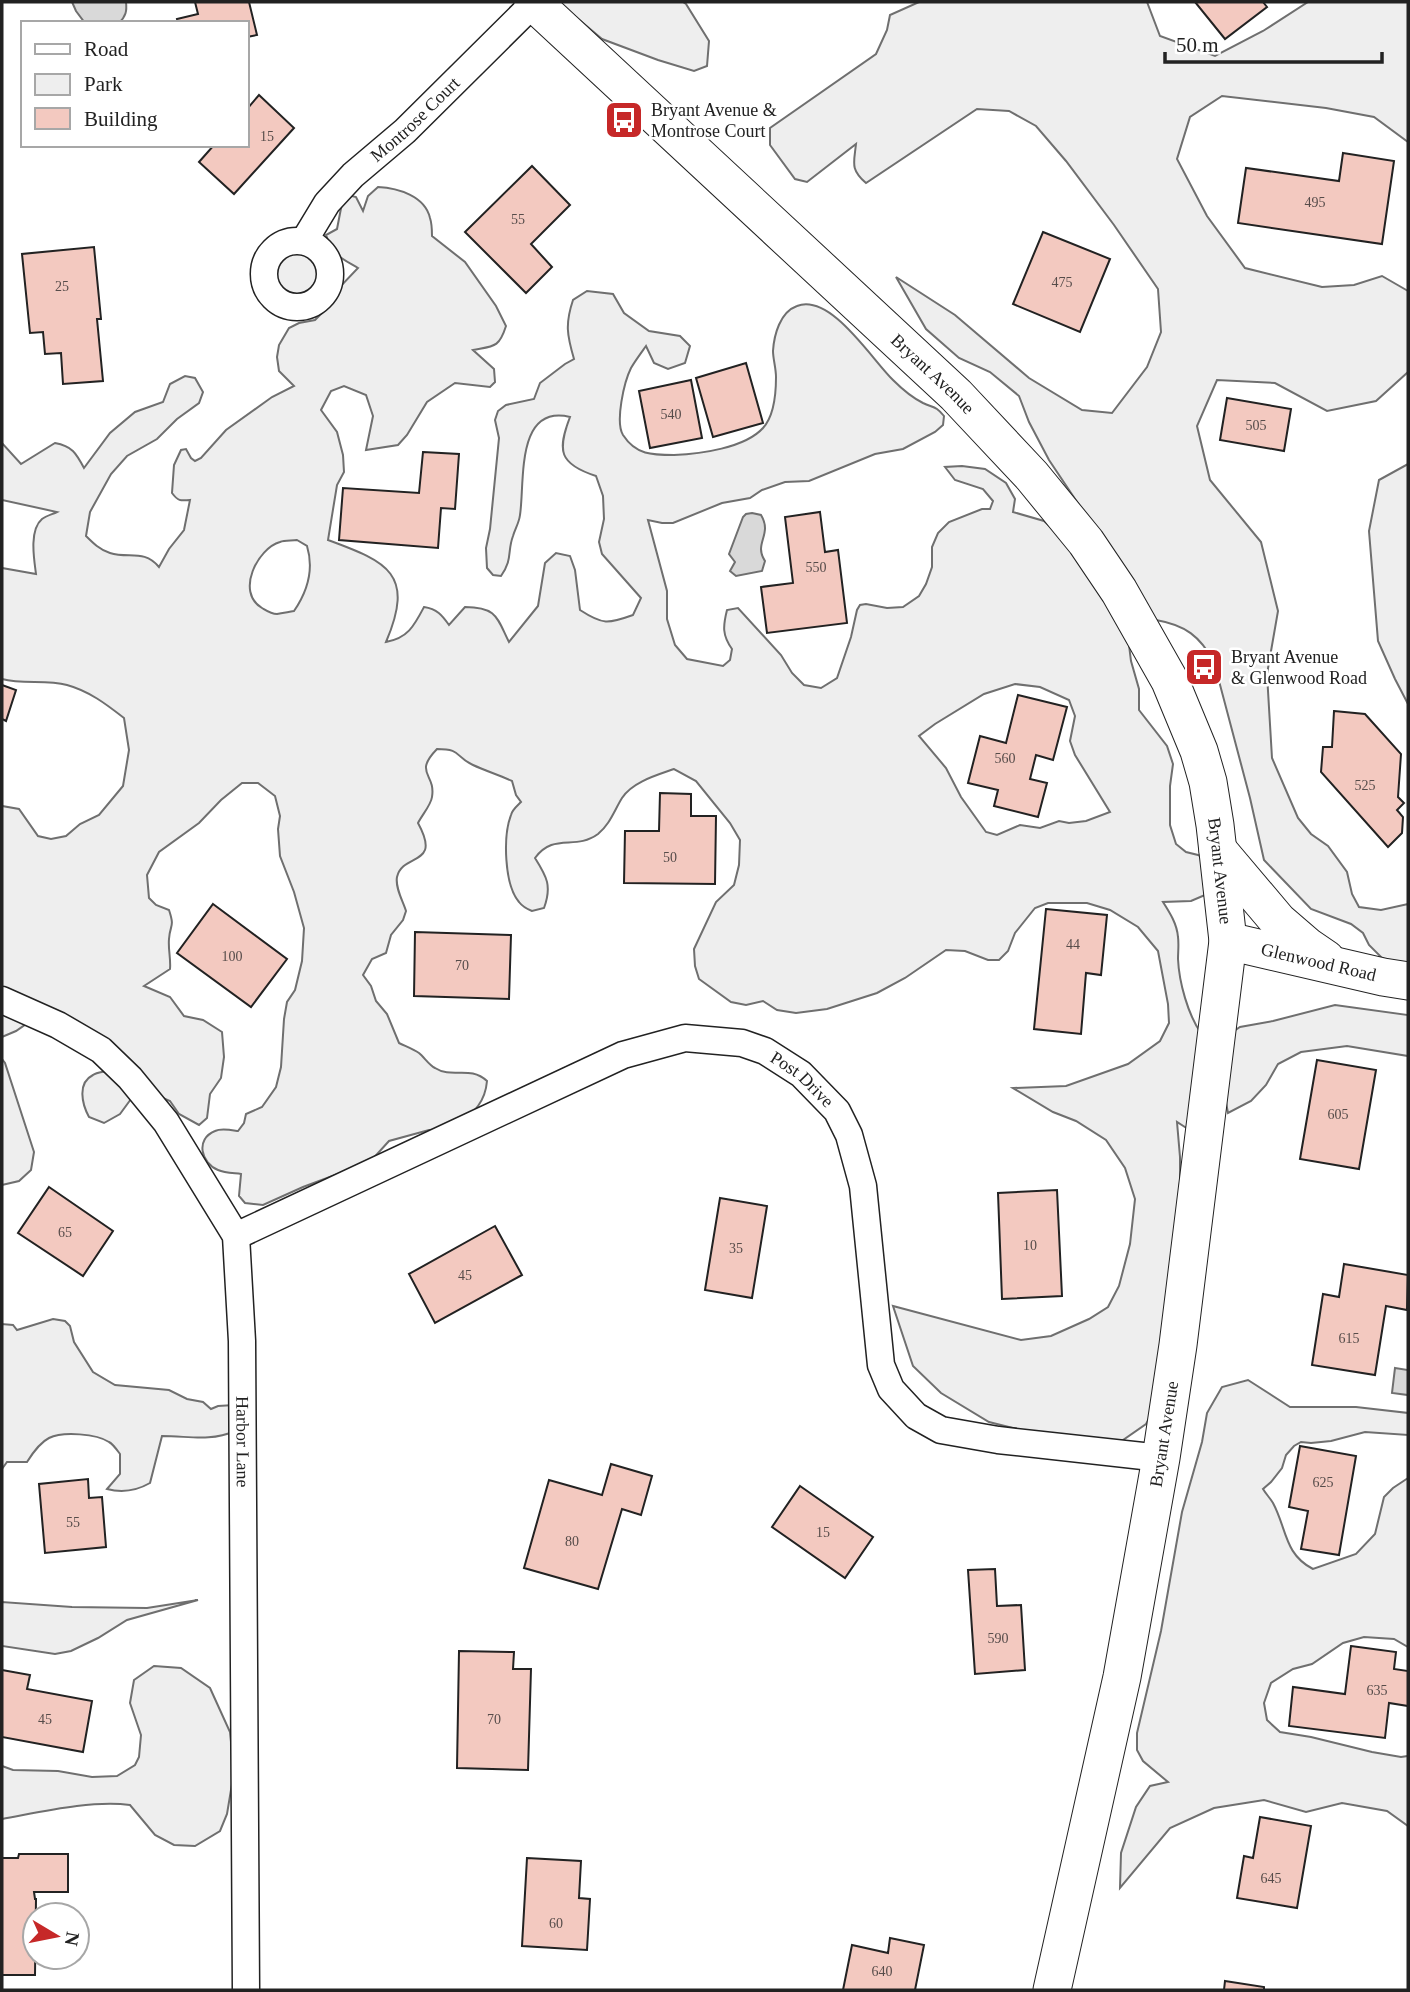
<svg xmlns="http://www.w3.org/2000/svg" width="1410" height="1992" viewBox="0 0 1410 1992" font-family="Georgia,serif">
	<rect width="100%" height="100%" fill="#fff"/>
	<!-- green -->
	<g fill="#eee" stroke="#6f6f6f" stroke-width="2" fill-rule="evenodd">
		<polygon points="558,2 683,2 686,4 709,41 707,66 694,71 658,60 602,39"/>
		<path d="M919,2H1147L1160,36L1215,56L1263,31L1308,2H1408V142L1374,117L1326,108L1222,96L1190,117L1177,159L1207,216L1245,268L1322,287L1354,285L1382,276L1408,291V372L1376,401L1327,411L1275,383L1217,380L1197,426L1210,480L1261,542L1278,611L1267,674L1272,758L1298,818L1311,834L1328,846L1347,872L1352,894L1359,907L1381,910L1408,904V969L1382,958L1369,945L1363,933L1351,924L1311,909L1264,860L1250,798L1214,662C1200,636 1185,625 1156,620L1049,460L1029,422L1019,396L990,372L959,358L926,329L896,277L955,315L1029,378L1082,410L1112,413L1147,367L1161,332L1158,289L1114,225L1066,161L1036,126L1009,111L977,109L866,183C850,169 854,163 856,144L807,182L795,179L770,145V128L876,54L887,30L890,15Z"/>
		<path d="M378,187C398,188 425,196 430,218C432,224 432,230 432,236L465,262L496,306L506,326C499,348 494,346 473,350L494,369L495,382L490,387L455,383L427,402L407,435L398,445L366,450L373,416L366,395L344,386L331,391L321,410L337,432L343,455L344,472L337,485L328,540C388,562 415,574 386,642C408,638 414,626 424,607C437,609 442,615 449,625L465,607C497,607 497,618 509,642L538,606L545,563L556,553L570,556L575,570L580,610C603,625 608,624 633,615L641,598L602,554L599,542L604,519L603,496L596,476C559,464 557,451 570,417C515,404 525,483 520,515C519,523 515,529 513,536C507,552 513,559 501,576L493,575L487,568L486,548L490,529L499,438L495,420L498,411L506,405L534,399L540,383L565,364L574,359C567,335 565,324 573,300L587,291L613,294L624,313L649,331L680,336L690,346L685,363L668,369L654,363L646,346C641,353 635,361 631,368C624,382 615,422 623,435C636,455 652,455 674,455C700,454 745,448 763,428C774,416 776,392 776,377C776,368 773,359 773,351C774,335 780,312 797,306C831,293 872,360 893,380C901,388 913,398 923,403C934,408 936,406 944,416L943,425L935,432L903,449L875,454L809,481L785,482L762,490L750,498L722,503L673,523H662L648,520L667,591V619L675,645L687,659L723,666L730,660L732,649C722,635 723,626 727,610L738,608L781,655L792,673L804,685L821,688L837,678L851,637L857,610L860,605L866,604L887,608L903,607L919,596L926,584L932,567V547L938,533L949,522L982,509H990L993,501L983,489L955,480L945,467L962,466L985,469L1006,483L1015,499L1013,512L1044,521L1076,550L1129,645L1131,661L1139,689V710L1167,746L1173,764L1170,786V825L1176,844L1186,852L1198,855L1210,862L1205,895L1191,901L1163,902C1170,913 1177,924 1178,937C1179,944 1178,952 1178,959C1179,982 1188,1015 1201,1033L1228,1035L1240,1027L1273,1021L1335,1005L1408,1015V1056L1347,1046L1301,1052L1278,1064L1266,1085L1251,1101L1228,1113L1223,1087L1188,1129L1177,1122L1180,1157V1182L1158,1403L1146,1424L1123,1440L1100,1443L1065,1441L989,1422L941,1393L913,1366L893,1306L1021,1340L1051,1336L1089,1319L1108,1307L1119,1286L1130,1244L1135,1199L1125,1168L1106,1140L1076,1121L1053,1112L1013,1088L1066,1086L1128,1064L1160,1041L1169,1023L1168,1004L1158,951L1138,927L1110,910L1087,903H1048L1035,908L1015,933L1008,951L999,960H988L965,951L946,950L905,978L877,993L827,1009L796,1013L777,1010L763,1001L746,1005L731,1002L699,979L695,966L694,949L716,902L734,885L739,865L740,840L730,823L696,781L674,769C657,775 632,782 622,798C614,811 610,824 598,834C575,851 554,832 535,858C547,877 552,886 544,908L532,911C527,909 522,906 519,902C504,884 503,836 511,815C512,810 517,806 521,802L516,795L512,781C499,775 486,771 473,765C454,756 462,749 437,749C413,774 436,773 432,797C431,805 422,815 418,823C442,867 403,852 397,877C395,888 403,901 406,911L403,920L391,935L386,953L372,959L363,975L371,986L376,1001L387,1014L399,1043C405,1046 413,1049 419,1053C424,1057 429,1065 435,1068C452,1079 470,1065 487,1081C485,1105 471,1114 454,1129L429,1130L389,1141L370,1162L303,1187L263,1205L245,1203L239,1196L241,1174C234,1173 225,1173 218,1170C201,1163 195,1139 215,1131C221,1128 231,1130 238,1131L244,1123L246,1114L262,1107L276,1087L281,1067L284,1019L287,1002L295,990L302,961L304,928L294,892L280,856L278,829L280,816L275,796L258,783H242L221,800L199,823L159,852L147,875L149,898L156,905L169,910C175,928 170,924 169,939C168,949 171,959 170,969L144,986L170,997L184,1016L203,1020L222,1032L224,1057L221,1078L210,1094L207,1118L199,1125L179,1114L170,1101L152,1093L131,1099L120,1114L104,1123L89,1117C82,1104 77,1083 93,1075C97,1072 105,1072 110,1070L32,1020L16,1031L2,1037V806L19,809L38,836L51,839L66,836L80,824L99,815L123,786L129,750L124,718C106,704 89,691 67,685C46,679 23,685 2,679V568L36,574C34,559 29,530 42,519C46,516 53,514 57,512L2,500V443L21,464L55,443C72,446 76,453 84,468L110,433L135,412L163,402L170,384L185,376L195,378L203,392L199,403L177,419L157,439L127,456L111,474L90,512L86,536C93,543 100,550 110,553C129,559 144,549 159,567L169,549L184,530L190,500C180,501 178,501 172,493L174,465L181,450L186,449L191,458L195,461L201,458L226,430L272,397L294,386L279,371L277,357L279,345L289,328L299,323L315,320L327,308L336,291L358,268C341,258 333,256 326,235L337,229L343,198L348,195L356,197L363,211L368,196ZM297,540L307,546C314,569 307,592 294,611C289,612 283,613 277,614C271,614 267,611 262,608C235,592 258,548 280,542C285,540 292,541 297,540ZM1015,684L1040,687L1069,700L1075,716L1070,741L1075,755L1110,812L1086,821L1069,823L1059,821L1040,828L1020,825L997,835L986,832L961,797L946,768L919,736L935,724L984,694Z"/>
		<circle cx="298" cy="275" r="28"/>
		<polygon points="1408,464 1408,704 1395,679 1378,641 1369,531 1379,480"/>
		<polygon points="2,1059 5,1063 34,1152 31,1170 19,1181 2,1185"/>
		<path d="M53,1319L65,1321L70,1326L74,1342L93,1372L115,1385L169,1390L187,1399L203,1402L211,1409L218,1406L234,1405L236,1431C208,1442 190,1436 162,1436L150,1483C136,1491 122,1493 107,1489L120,1474V1454C117,1450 113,1444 109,1442C97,1434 63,1431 49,1438C41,1442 32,1454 27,1462H7L2,1469V1324L13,1325L17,1330Z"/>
		<path d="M1248,1380L1290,1407H1356L1408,1413V1435L1365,1432L1331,1441L1311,1443L1301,1442L1294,1446L1286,1455L1282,1468L1271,1482L1263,1489C1266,1494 1270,1498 1273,1503C1287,1529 1284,1554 1313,1569L1356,1554L1375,1534L1384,1497L1393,1488L1408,1478V1647L1394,1639L1364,1637L1343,1643L1312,1664L1293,1669L1271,1683L1264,1703L1267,1720L1280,1732L1311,1737L1372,1752L1401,1757L1408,1756V1826L1387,1811L1342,1803L1306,1812L1264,1800L1214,1808L1170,1828L1120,1888L1121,1853L1136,1807L1150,1786L1168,1782L1143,1761L1137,1750V1733L1161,1631L1182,1512L1202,1442L1207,1413L1222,1387Z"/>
		<polygon points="198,1600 127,1620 98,1638 71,1651 55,1654 2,1646 2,1602 72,1607 147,1608"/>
		<path d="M154,1666L181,1668L210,1688L230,1732L234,1772L227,1814L220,1831L195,1846L174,1845L155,1835L130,1805C91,1800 41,1812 2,1819V1766L13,1770L58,1771L92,1777L117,1776L135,1765L139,1757L141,1735L130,1703L134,1680Z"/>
	</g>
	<!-- water -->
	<g fill="#d9d9d9" stroke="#6f6f6f" stroke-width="2">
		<path d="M72,2H126C127,11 126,16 119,23H85L76,11Z"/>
		<path d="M752,513L761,515C773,535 753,543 765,561L762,571L736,576L730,571L735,562L729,554L743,517L746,514Z"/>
		<polygon points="1395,1368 1408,1370 1408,1395 1392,1393"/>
	</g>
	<!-- building -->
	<g fill="#f3c9c0" stroke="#222" stroke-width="2">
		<polygon points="195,2 249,2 257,35 247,37 247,23 178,23 177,19 198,14"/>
		<polygon points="1195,2 1263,2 1267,7 1225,39"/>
		<polygon points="259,95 294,128 234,194 199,162 214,145 247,145 247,109"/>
		<polygon points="1343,153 1394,161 1382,244 1238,223 1246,168 1339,181"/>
		<polygon points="532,166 570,205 531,244 552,267 526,293 465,232"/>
		<polygon points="1043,232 1110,259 1080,332 1013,304"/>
		<polygon points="94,247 101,319 97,319 103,381 63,384 61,353 45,354 43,332 30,333 22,254"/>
		<polygon points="746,363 763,423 713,437 696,378"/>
		<polygon points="691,380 702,438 650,448 639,391"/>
		<polygon points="1227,398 1291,409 1284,451 1220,440"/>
		<polygon points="423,452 459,454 455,509 441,508 438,548 339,540 343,488 419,493"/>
		<polygon points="820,512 825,552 838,550 847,623 767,633 761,587 793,583 785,517"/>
		<polygon points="1205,651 1212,665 1206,668 1199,654"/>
		<polygon points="2,685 16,690 6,721 2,719"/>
		<polygon points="1018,695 1067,707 1053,760 1036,755 1030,779 1047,783 1038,817 994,806 998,790 968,783 980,736 1006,743"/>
		<polygon points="1334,711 1365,714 1401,754 1398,797 1404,803 1397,810 1403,817 1402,833 1388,847 1321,772 1323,747 1332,747"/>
		<polygon points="660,793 691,794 691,816 716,816 715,884 624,883 625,831 659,831"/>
		<polygon points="213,904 287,959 251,1007 177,953"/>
		<polygon points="1046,909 1107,915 1101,975 1086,973 1081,1034 1034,1029"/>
		<polygon points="415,932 511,935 509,999 414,996"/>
		<polygon points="1317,1060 1376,1070 1359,1169 1300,1159"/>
		<polygon points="49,1187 113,1231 83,1276 18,1233"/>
		<polygon points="1057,1190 1062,1296 1002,1299 998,1193"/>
		<polygon points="720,1198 767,1206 752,1298 705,1290"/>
		<polygon points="495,1226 522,1275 435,1323 409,1274"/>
		<polygon points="1344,1264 1408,1275 1407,1310 1386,1306 1375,1375 1312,1365 1323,1294 1339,1297"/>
		<polygon points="1300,1446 1356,1456 1339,1555 1301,1549 1308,1511 1289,1507"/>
		<polygon points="611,1464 652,1476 641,1515 622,1509 598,1589 524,1568 549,1480 602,1495"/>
		<polygon points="88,1479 89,1498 102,1497 106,1547 45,1553 39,1484"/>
		<polygon points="800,1486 873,1537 845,1578 772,1527"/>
		<polygon points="995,1569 997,1606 1021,1605 1025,1670 975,1674 968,1570"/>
		<polygon points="1351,1646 1396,1652 1394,1669 1408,1671 1408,1706 1389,1703 1385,1738 1289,1726 1293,1687 1345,1694"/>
		<polygon points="459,1651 514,1652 513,1669 531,1669 528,1770 457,1768"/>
		<polygon points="2,1670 30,1675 27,1689 92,1701 83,1752 2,1737"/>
		<polygon points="1260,1817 1311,1826 1297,1908 1237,1898 1244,1856 1253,1858"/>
		<polygon points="19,1854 68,1854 68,1892 34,1892 35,1899 36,1899 35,1975 2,1975 2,1858 18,1858"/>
		<polygon points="527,1858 581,1861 579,1898 590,1899 587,1950 522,1946"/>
		<polygon points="890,1938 924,1945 915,1990 843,1990 852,1945 888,1953"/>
		<polygon points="1225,1981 1264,1987 1264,1990 1224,1990"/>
	</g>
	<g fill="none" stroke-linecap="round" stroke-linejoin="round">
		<defs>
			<g id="street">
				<circle cx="297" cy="274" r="33"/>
				<path id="s1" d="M304,241L327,203L353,175L405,131L534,3"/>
				<path id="s2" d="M2,1000L58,1025L101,1050L130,1078L166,1122L236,1236L242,1341L246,1990"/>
				<path id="s3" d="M236,1236L623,1055L685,1038L742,1043L765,1051L801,1074L837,1111L849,1135L863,1186L881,1365L891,1389L916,1416L941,1430L998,1440L1161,1458"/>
			</g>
			<g id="secondary">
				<path id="s4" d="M533,2L956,395L1032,476L1086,542L1119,591L1170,681L1199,751L1208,782L1215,825L1228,941L1178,1345L1161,1458L1122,1677L1052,1990"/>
				<polyline points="1218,850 1278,921 1307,946 1326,959"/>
				<path id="s5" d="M1228,941L1383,977L1408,981"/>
			</g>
		</defs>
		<!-- street casing -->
		<use href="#street" stroke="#222" stroke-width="29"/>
		<!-- secondary casing -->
		<use href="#secondary" stroke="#222" stroke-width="39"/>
		<!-- street -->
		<use href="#street" stroke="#fff" stroke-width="26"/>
		<!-- secondary -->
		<use href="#secondary" stroke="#fff" stroke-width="37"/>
	</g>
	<!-- icons -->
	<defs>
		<symbol id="bus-square" viewBox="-11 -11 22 22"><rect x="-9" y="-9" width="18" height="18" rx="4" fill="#c62828" stroke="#fff"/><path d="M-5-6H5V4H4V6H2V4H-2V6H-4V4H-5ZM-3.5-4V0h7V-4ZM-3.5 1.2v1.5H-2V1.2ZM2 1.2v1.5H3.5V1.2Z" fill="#fff"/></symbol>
	</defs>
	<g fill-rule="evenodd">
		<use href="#bus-square" x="602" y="98" width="44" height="44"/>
		<use href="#bus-square" x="1182" y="645" width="44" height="44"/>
	</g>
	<g text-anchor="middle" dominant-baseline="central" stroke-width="5" stroke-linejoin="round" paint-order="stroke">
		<!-- number labels -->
		<g font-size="14" fill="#564c4a">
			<text x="267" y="136">15</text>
			<text x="1315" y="202">495</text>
			<text x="518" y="219">55</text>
			<text x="1062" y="282">475</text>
			<text x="62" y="286">25</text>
			<text x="671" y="414">540</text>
			<text x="1256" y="425">505</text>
			<text x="816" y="567">550</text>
			<text x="1005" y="758">560</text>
			<text x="1365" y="785">525</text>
			<text x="670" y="857">50</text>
			<text x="1073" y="944">44</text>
			<text x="232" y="956">100</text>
			<text x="462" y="965">70</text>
			<text x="1338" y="1114">605</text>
			<text x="65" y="1232">65</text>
			<text x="1030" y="1245">10</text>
			<text x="736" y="1248">35</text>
			<text x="465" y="1275">45</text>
			<text x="1349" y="1338">615</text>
			<text x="1323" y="1482">625</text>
			<text x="73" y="1522">55</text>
			<text x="823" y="1532">15</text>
			<text x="572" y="1541">80</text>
			<text x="998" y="1638">590</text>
			<text x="1377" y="1690">635</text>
			<text x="45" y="1719">45</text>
			<text x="494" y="1719">70</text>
			<text x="1271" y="1878">645</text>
			<text x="556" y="1923">60</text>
			<text x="882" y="1971">640</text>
		</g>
		<!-- poi labels -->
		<g font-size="18" fill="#222" stroke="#fff" text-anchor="start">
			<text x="651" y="110">Bryant Avenue &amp;<tspan x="651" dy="21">Montrose Court</tspan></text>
			<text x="1231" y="657">Bryant Avenue<tspan x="1231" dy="21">&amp; Glenwood Road</tspan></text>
		</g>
		<!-- street labels -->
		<g font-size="18" fill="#222" stroke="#fff">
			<text stroke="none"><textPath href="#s1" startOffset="166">Montrose Court</textPath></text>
			<text stroke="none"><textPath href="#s4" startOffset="546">Bryant Avenue</textPath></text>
			<text stroke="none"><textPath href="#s4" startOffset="1134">Bryant Avenue</textPath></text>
			<text stroke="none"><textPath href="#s5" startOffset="93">Glenwood Road</textPath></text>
			<text stroke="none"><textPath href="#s3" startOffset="620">Post Drive</textPath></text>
			<text transform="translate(1164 1434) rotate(-81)">Bryant Avenue</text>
			<text stroke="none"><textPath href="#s2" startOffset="548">Harbor Lane</textPath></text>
		</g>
	</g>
	<!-- border -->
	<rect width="1410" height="1992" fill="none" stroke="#222222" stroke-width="7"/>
	<!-- legend -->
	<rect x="21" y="21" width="228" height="126" fill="#ffffff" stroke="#a7a7a7" stroke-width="2"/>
	<rect x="35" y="44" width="35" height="10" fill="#ffffff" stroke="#a7a7a7" stroke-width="2"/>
	<text x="84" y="56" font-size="21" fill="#222222">Road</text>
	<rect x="35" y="74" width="35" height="21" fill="#eeeeee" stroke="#a7a7a7" stroke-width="2"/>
	<text x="84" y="91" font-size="21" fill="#222222">Park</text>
	<rect x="35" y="108" width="35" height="21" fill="#f3c9c0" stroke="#a7a7a7" stroke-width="2"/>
	<text x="84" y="126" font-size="21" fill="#222222">Building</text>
	<!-- north arrow -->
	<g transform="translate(56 1936) rotate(100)"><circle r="33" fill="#ffffff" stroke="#a7a7a7" stroke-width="2"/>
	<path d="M0-5L12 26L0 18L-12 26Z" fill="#c62828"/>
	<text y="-10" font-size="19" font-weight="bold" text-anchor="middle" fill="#222222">N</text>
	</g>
	<!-- scale -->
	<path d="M1165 52v10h217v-10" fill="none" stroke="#222222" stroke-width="3.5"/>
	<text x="1176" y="52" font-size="21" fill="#222222" stroke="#ffffff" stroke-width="5" paint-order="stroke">50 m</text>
</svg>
